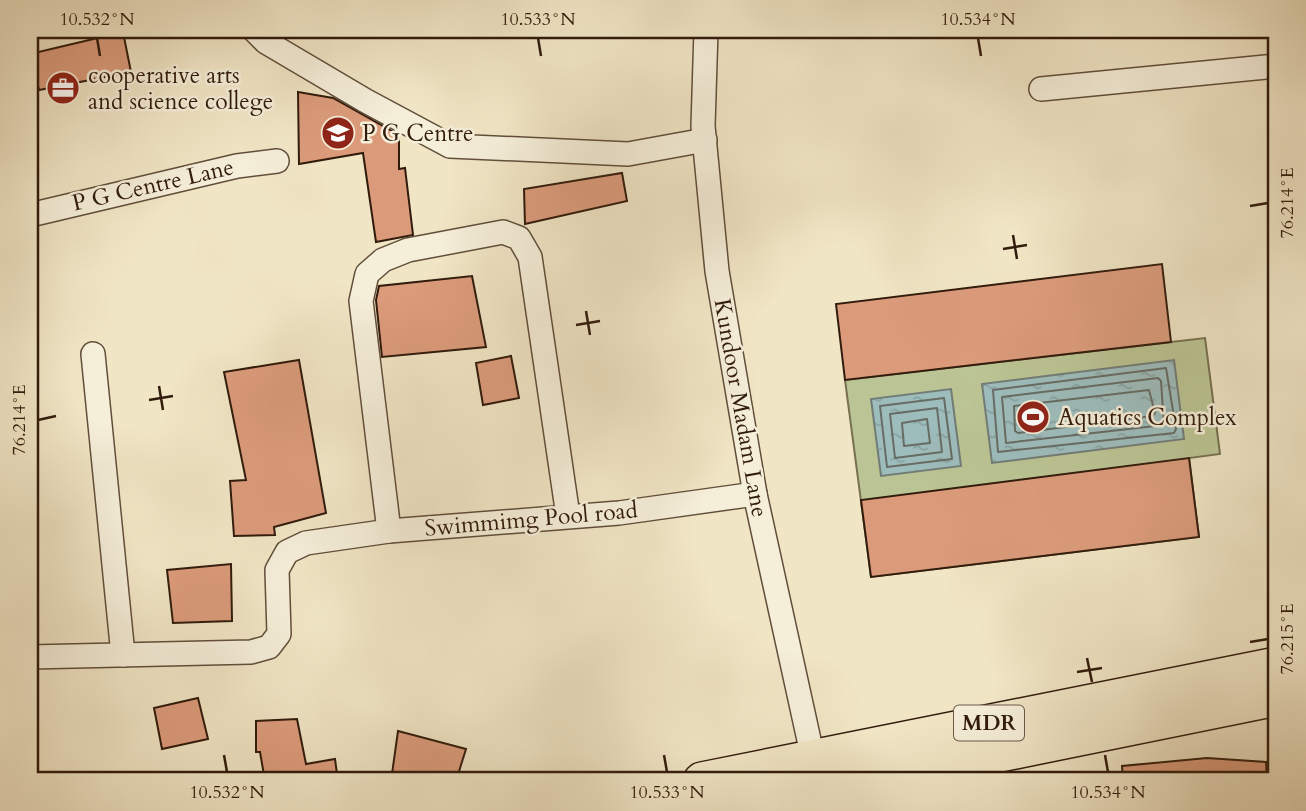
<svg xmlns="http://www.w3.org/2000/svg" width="1306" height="811" viewBox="0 0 1306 811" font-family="Cardo,serif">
	<defs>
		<pattern id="water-ripples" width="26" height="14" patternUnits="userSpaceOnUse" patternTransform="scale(1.75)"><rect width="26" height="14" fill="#9dbdbd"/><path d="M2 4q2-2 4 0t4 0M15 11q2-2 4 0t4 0" fill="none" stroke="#88a2a1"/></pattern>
	</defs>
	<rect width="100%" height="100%" fill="#f0e5c5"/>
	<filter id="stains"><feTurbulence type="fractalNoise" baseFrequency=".00286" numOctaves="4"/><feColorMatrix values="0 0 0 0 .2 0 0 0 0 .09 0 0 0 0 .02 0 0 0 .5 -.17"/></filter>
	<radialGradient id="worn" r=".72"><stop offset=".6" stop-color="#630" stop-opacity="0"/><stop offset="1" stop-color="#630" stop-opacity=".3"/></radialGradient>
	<!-- green -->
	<polygon fill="#bbc494" stroke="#767050" stroke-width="2" points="1205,338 1220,454 1189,458 1199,537 871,577 845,380"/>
	<!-- water -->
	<g fill="url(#water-ripples)" stroke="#727c76" stroke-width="2">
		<polygon points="1174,360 1184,439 992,463 982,384"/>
		<polygon points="951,389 961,466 881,476 871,399"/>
	</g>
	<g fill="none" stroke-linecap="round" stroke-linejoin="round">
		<!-- shore -->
		<g stroke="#676c64" stroke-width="2">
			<polygon points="1166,368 1176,429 1174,433 998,452 993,390"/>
			<polygon points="1158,378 1161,381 1164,425 1006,443 1002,397"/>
			<polygon points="1149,390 1155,413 1152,416 1018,433 1015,431 1014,406"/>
			<polygon points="944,398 952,459 887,467 880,406"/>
			<polygon points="937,408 942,452 895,458 890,414"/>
			<polygon points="927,419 930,443 904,446 902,423"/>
		</g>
	</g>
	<!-- building -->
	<g fill="#db9b7b" stroke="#311b0c" stroke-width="2">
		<polygon points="123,32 131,72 39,90 30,54"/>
		<polygon points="298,92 333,98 399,135 399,169 405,168 413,235 376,242 363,153 299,164"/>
		<polygon points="622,173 627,201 525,224 524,189"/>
		<polygon points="1162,264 1171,342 845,380 836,304"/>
		<polygon points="472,276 486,347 382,357 376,300 379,286"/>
		<polygon points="511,356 519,398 483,405 476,363"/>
		<polygon points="299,360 326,513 274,527 275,535 234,536 230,481 246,480 224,372"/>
		<polygon points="1189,458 1199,537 871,577 861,500"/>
		<polygon points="231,564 232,621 173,623 167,570"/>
		<polygon points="198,698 208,739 162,749 154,708"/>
		<polygon points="297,719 306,764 335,759 338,781 265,781 260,752 256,752 256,721"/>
		<polygon points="398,731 466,749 456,781 391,781"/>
		<polygon points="1207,758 1266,762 1267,781 1123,781 1122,766"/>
	</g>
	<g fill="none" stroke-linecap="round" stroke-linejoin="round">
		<defs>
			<g id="street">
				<polyline points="254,30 266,42 366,101 450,146 628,154 705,140"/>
				<polyline points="706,30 703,126 717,271 755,494 818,781"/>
				<polyline points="1041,89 1276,66"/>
				<polyline points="30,215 237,166 277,161"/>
				<polyline points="93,354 123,655"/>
				<polyline points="389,531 361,301 367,274 383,260 408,250 503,232 519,238 530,257 568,516"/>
				<polyline points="30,657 251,652 269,647 279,634 277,570 287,552 306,543 389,531 619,513 755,494"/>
			</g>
			<g id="primary">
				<polyline points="702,781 1276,666"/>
				<polyline points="862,781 1276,697"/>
			</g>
		</defs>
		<!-- street casing -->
		<use href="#street" stroke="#614e3a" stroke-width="26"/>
		<!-- primary casing -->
		<use href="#primary" stroke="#311b0c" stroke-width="40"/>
		<!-- street -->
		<use href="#street" stroke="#f5eed9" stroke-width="23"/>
		<!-- primary -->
		<use href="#primary" stroke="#f0e5c5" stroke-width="37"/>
	</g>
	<!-- ticks -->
	<path fill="none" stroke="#311b0c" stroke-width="2.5" d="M97,38L100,56M538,38L541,56M978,38L981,56M1250,206L1268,203M1013,235L1017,259M1003,249L1027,245M586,311L590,335M576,325L600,321M159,386L163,410M149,400L173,396M38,420L56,416M1250,642L1268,639M1087,658L1092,682M1077,672L1102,668M224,755L227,772M664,755L667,772M1105,755L1108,772"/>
	<!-- icons -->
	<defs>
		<symbol id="office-disc" viewBox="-11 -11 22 22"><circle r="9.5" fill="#8f2418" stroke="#f5eed9"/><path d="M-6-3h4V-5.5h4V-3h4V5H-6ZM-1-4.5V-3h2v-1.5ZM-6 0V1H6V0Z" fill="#fff"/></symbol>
		<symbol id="university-disc" viewBox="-11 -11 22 22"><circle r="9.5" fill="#8f2418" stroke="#f5eed9"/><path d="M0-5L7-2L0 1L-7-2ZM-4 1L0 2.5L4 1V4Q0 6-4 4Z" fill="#fff"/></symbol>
		<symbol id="stadium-disc" viewBox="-11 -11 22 22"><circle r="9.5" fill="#8f2418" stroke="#f5eed9"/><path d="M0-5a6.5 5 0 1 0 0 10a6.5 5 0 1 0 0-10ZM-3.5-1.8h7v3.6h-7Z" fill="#fff"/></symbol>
	</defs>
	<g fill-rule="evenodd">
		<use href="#office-disc" x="44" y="69" width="38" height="38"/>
		<use href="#university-disc" x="319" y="114" width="38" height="38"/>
		<use href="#stadium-disc" x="1014" y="398" width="38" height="38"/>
	</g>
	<g text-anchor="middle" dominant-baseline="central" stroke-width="5" stroke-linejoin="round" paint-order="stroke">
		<!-- shield labels -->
		<rect fill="#f5eed9" stroke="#6c5a4a" stroke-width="2" x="954" y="705.5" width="70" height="35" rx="5"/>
		<g font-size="21" font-weight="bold" fill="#311b0c">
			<text x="989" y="723">MDR</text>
		</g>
		<!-- poi labels -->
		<g font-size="23" fill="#311b0c" stroke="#f5eed9" text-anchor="start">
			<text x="88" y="75">cooperative arts<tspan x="88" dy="26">and science college</tspan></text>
			<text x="362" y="133">P G Centre</text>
			<text x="1058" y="417">Aquatics Complex</text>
		</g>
		<!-- street labels -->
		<g font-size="23" fill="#311b0c" stroke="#f5eed9">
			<text transform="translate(153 185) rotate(-13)">P G Centre Lane</text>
			<text transform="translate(741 408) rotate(80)">Kundoor Madam Lane</text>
			<text transform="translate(531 519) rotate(-5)">Swimmimg Pool road</text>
		</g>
	</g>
	<!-- margin -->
	<rect width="1306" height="811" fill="none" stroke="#f0e5c5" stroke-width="77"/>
	<rect x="38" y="38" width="1230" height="734" fill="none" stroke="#311b0c" stroke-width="2.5"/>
	<g font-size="18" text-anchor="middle" fill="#311b0c">
		<text x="97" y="25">10.532°N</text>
		<text x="538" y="25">10.533°N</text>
		<text x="978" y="25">10.534°N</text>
		<text transform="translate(1287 203) rotate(-90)" y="6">76.214°E</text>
		<text transform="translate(19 420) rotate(-90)" y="6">76.214°E</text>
		<text transform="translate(1287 639) rotate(-90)" y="6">76.215°E</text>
		<text x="227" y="798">10.532°N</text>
		<text x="667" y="798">10.533°N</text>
		<text x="1108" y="798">10.534°N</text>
	</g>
	<rect width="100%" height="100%" filter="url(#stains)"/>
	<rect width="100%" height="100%" fill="url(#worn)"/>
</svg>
